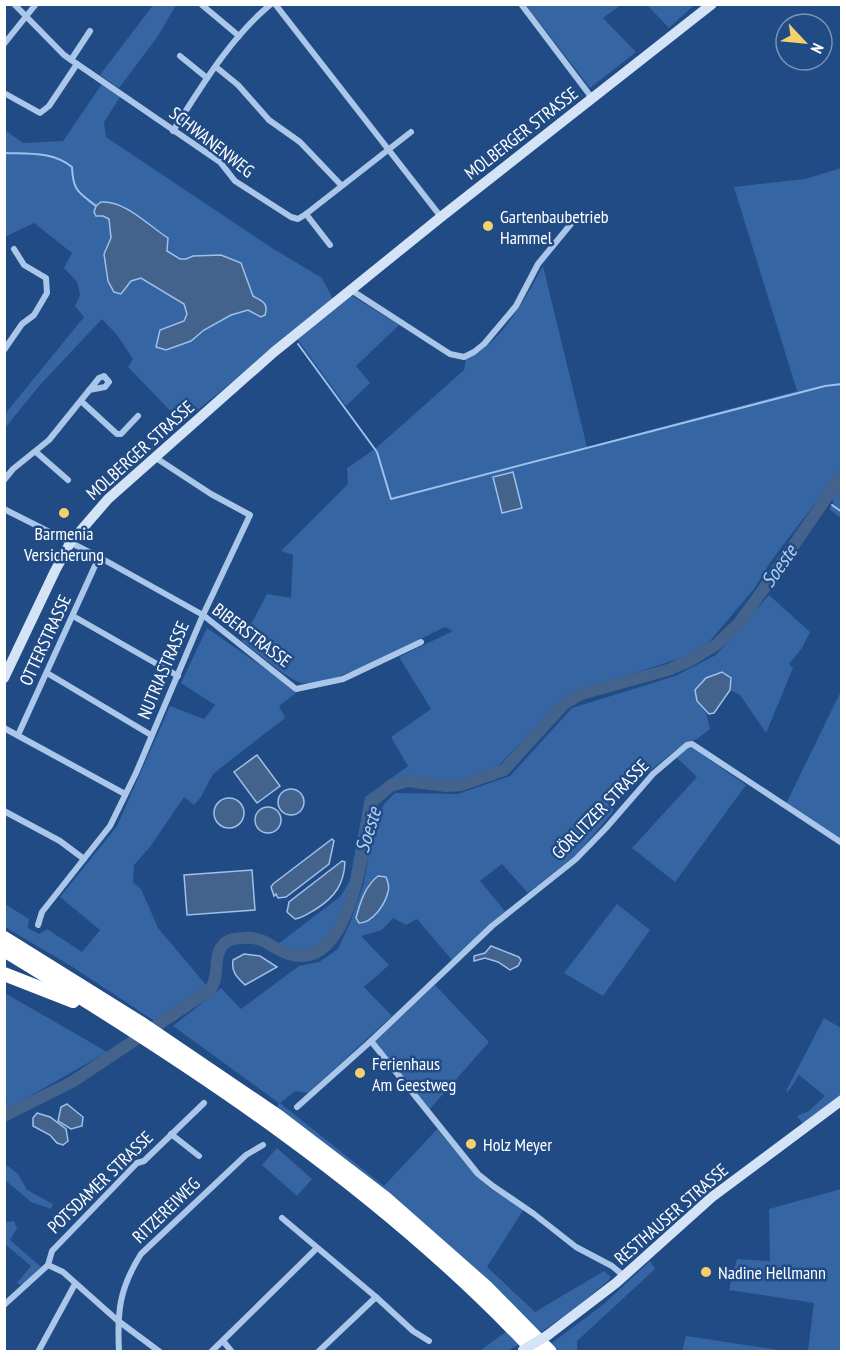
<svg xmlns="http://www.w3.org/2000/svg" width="846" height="1356" viewBox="0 0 846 1356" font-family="'PT Sans Narrow',sans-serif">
	<rect width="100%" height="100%" fill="#214b85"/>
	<!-- green -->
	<g fill="#3565a2" fill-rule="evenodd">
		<polygon points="153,5 176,5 158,36 119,88 100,75"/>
		<polygon points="526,5 621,5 603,18 636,52 590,88"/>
		<polygon points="647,5 694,5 669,28"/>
		<polygon points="102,84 120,97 104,122 106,137 272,248 322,278 333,299 182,423 128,367 133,359 117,335 102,319 40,385 5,428 5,414 84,317 75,306 80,295 77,282 64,268 72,253 34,223 5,237 5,130 23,143 63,141"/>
		<path d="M841,168V518L829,509L834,502L823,493L771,561L754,589L709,642L690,655L567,695L497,767L458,781L408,779L387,784L370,803L354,883L346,908L327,941L314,948L295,951L278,944L341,896L350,880L365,797L408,766L391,737L431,709L399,657L453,631L445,627C417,640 325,692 299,682C285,677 256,651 242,641L267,594L291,598L293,555L281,551L348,484L347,468L375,449L464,370L466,359C502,344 525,298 543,266L587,447L797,391L734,187L805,179Z"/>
		<polygon points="351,295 399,325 356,366 370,383 346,406 297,339"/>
		<path d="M769,595L810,632L802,648L789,664L793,668L766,733L740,695L730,690L731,678L702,707L706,713L710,729L697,739L681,746L636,782H623L613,795V812L576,855L528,893L502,864L480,881L505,911L452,960L417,919L406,925L393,918L382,930L361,936L389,965L364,987L392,1016L308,1093L295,1091L280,1103L384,1186L437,1129L476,1176L491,1189L524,1209L487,1267L535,1312L604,1271L611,1277L608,1281L568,1314L541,1332L489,1284L276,1109L279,1103L173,1026L221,988L241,1009L299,966L319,962L338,949L350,923L364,883L375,819L385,803L395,793L458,794L510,776L572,708L675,676L716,655ZM369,883L389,891L378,911L370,919L356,918Z"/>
		<polygon points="207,628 294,689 296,693 279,706 285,718 213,774 201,797 194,805 184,797 150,847 134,865 133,882 141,889 158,928 207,986 156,1022 71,966 5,927 5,904 29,919 28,928 39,934 47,929 82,952 100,930 60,897 117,826 170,706 204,719 215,705 181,683"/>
		<polygon points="841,691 841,840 786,804"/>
		<polygon points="688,747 694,749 746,785 675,882 632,848 697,777 676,757"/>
		<polygon points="617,904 650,930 603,996 564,973"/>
		<polygon points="435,985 489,1042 429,1110 375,1041"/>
		<polygon points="5,993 107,1052 11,1107 5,1114 5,1103 7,1101 4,1098"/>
		<polygon points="824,1018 841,1028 841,1097 803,1124 797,1116 809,1111 825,1096 799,1075 788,1092 786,1091"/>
		<polygon points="277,1148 312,1179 297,1196 262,1165"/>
		<polygon points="4,1163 18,1174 27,1190 53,1204 51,1209 31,1202 5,1180"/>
		<polygon points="841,1189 841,1351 808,1351 814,1303 729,1290 737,1259 770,1261 769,1209"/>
		<polygon points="4,1219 8,1222 14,1221 17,1228 10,1240 41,1267 22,1286 17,1283 31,1266 5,1244"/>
		<polygon points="650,1261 655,1269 577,1341 577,1351 559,1351 552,1343 604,1304"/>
		<polygon points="506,1332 519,1345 507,1351 478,1352"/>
		<polygon points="686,1336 786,1351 682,1351"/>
	</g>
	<!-- water -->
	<g fill="#43628c" stroke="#9ec0ea" stroke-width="1.5">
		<path d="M101,202C125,200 149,226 168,238L167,251L180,259H186L193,256L221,255L241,263L253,296C262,301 269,303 265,315L261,317L248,310L231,315L204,330L191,341L166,350L156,347L160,330L184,321L187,314L184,304L141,278L131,281L121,294L114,292L108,281L104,254L111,238L109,219L103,216H96L94,212L96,206Z"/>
		<polygon points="513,472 522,508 502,513 493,477"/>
		<polygon points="722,672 731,678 730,690 714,713 709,714 697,701 695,690 706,678"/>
		<polygon points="257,755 280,786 257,803 234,772"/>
		<circle cx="291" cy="802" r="13"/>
		<circle cx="229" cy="813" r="15"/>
		<circle cx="268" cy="820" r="13"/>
		<polygon points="332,839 334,841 329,864 286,897 278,898 276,894 274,896 271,887 273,884"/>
		<path d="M342,861L345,862C344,884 335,897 316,909C309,913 303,918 295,919L287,912L289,902Z"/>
		<polygon points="252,870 255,910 187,915 184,875"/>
		<path d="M378,876L386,877C388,882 390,887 388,892C385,904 373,923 359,923L356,918C360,903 365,886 378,876Z"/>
		<polygon points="491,946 519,957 521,960 518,966 510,970 498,962 485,958 474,961 474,956 485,953"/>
		<path d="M244,954L260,956L277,967L245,985C237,977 231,972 233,960Z"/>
		<polygon points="67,1104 83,1117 82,1126 71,1129 58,1121 61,1107"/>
		<polygon points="37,1113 50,1117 66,1129 68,1141 63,1145 57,1143 50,1135 33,1126 33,1118"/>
	</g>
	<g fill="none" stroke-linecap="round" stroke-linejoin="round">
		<!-- stream -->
		<g stroke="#9ec0ea" stroke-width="2">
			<path d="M4,153C28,154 52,151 72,167C73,191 78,192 96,206"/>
			<polyline points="298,344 377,452 391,499 825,386 842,384"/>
			<polyline points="832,505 842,512"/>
		</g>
		<!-- river -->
		<path stroke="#43628c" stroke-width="12" d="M4,1116L72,1082L210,990C221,976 211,955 225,943C230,939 236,938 243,938C265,936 270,948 289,954C350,973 364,847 370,810L373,801L390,786L408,781L446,786L461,785L504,770L564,704L581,694L668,670L691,660L717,644L738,624L763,590L842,475"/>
		<!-- street -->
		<g stroke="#aac6e9" stroke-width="6">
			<polyline points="14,4 64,55 220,162 235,181 291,217 298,219 306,214 411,132"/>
			<polyline points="275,4 441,217"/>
			<polyline points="521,4 592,98"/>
			<polyline points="202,5 239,36"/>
			<polyline points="4,44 36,4"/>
			<polyline points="180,56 207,78"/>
			<polyline points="71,60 90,31"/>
			<polyline points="216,67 238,85 269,120 300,142 341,185"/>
			<polyline points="4,93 40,113 49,106 77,64"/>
			<path d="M173,131C201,87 230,38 271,4"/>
			<polyline points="306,214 330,245"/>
			<polyline points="351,290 450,354 464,357 474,352 484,344 516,306 538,264 575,219"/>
			<polyline points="4,350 22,324 34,315 47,293 46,278 24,265 14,249"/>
			<polyline points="81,401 117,434 121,434 138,416"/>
			<polyline points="36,452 68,480"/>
			<polyline points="4,480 13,469 49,440 99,378 104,376 109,382 105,387 89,390"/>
			<polyline points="4,509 99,557 203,615 296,689 343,679 421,642"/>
			<polyline points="73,616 178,676"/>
			<polyline points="47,673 151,735"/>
			<polyline points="4,728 125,794"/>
			<polyline points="18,735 99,557"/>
			<polyline points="4,811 60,841 84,859"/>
			<polyline points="38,925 42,912 110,826 136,773 203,615 250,515 211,494 156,458"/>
			<polyline points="371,1041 478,1174 493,1186 534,1214 576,1247 612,1266 624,1276"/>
			<polyline points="297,1107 371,1041 492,926 576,859 606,828 653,774 687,745 692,744 842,843"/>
			<polyline points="171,1134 199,1156"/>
			<polyline points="282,1218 376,1297 413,1331 429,1341"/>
			<polyline points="48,1265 63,1272 117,1320 160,1352"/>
			<polyline points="4,1305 48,1265 52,1251 137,1163 144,1161 204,1103"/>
			<polyline points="223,1341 232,1352"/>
			<polyline points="38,1352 75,1284"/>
			<path d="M119,1352C117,1312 119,1289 141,1254L246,1155L263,1145"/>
			<polyline points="211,1352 317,1248"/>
			<polyline points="318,1352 376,1297"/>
		</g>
		<!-- secondary -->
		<g stroke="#d5e3f7" stroke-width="10">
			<polyline points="4,678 55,571 70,543 108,499 274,352 441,217 712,4"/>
			<polyline points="548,1335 616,1283 712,1197 842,1100"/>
		</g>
		<!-- highway -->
		<g stroke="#fff" stroke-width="14">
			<polyline points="4,938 142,1024 279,1117 385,1198 486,1287 550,1352"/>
			<path d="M4,950C193,1065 383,1189 535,1352"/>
			<polyline points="4,974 73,1001"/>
		</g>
		<!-- secondary-bridge -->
		<polyline stroke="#d5e3f7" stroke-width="10" points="523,1350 548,1335"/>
	</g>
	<!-- markers -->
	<g fill="#f6d06b" stroke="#214b85" stroke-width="2">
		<circle cx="488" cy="226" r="6"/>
		<circle cx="64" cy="513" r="6"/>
		<circle cx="360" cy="1073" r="6"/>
		<circle cx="471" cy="1144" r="6"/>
		<circle cx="706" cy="1272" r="6"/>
	</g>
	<g text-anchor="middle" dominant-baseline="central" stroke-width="5" stroke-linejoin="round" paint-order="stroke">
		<!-- street labels -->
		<g font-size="18" fill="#fff" stroke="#214b85">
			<text transform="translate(521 133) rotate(-38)">MOLBERGER STRASSE</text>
			<text transform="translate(212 142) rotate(38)">SCHWANENWEG</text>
			<text transform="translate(140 450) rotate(-42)">MOLBERGER STRASSE</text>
			<text transform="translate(252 635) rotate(37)">BIBERSTRASSE</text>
			<text transform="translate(45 640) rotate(-65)">OTTERSTRASSE</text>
			<text transform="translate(163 670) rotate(-67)">NUTRIASTRASSE</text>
			<text transform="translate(600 809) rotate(-46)">GÖRLITZER STRASSE</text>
			<text transform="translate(100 1182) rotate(-44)">POTSDAMER STRASSE</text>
			<text transform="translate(166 1210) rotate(-44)">RITZEREIWEG</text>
			<text transform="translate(671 1214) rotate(-41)">RESTHAUSER STRASSE</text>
		</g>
		<!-- poi labels -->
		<g font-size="18" fill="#fff" stroke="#214b85" text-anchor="start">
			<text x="500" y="216">Gartenbaubetrieb<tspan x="500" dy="21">Hammel</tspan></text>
			<text x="64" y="533" text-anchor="middle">Barmenia<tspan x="64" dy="21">Versicherung</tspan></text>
			<text x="372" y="1063">Ferienhaus<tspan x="372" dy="21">Am Geestweg</tspan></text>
			<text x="483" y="1144">Holz Meyer</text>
			<text x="718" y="1272">Nadine Hellmann</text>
		</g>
		<!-- water labels -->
		<g font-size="20" font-style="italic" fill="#b5d0f1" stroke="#214b85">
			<text transform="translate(779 566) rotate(-55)">Soeste</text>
			<text transform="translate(368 830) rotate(-73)">Soeste</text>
		</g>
	</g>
	<!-- border -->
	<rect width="846" height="1356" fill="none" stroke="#ffffff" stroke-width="12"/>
	<!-- north arrow -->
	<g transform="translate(804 42) rotate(116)"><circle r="28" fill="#214b85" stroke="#7a93b6" stroke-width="1.5"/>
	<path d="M0-4.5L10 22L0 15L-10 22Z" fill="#f6d06b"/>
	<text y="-9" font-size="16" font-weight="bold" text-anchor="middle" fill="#ffffff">N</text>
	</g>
</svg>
